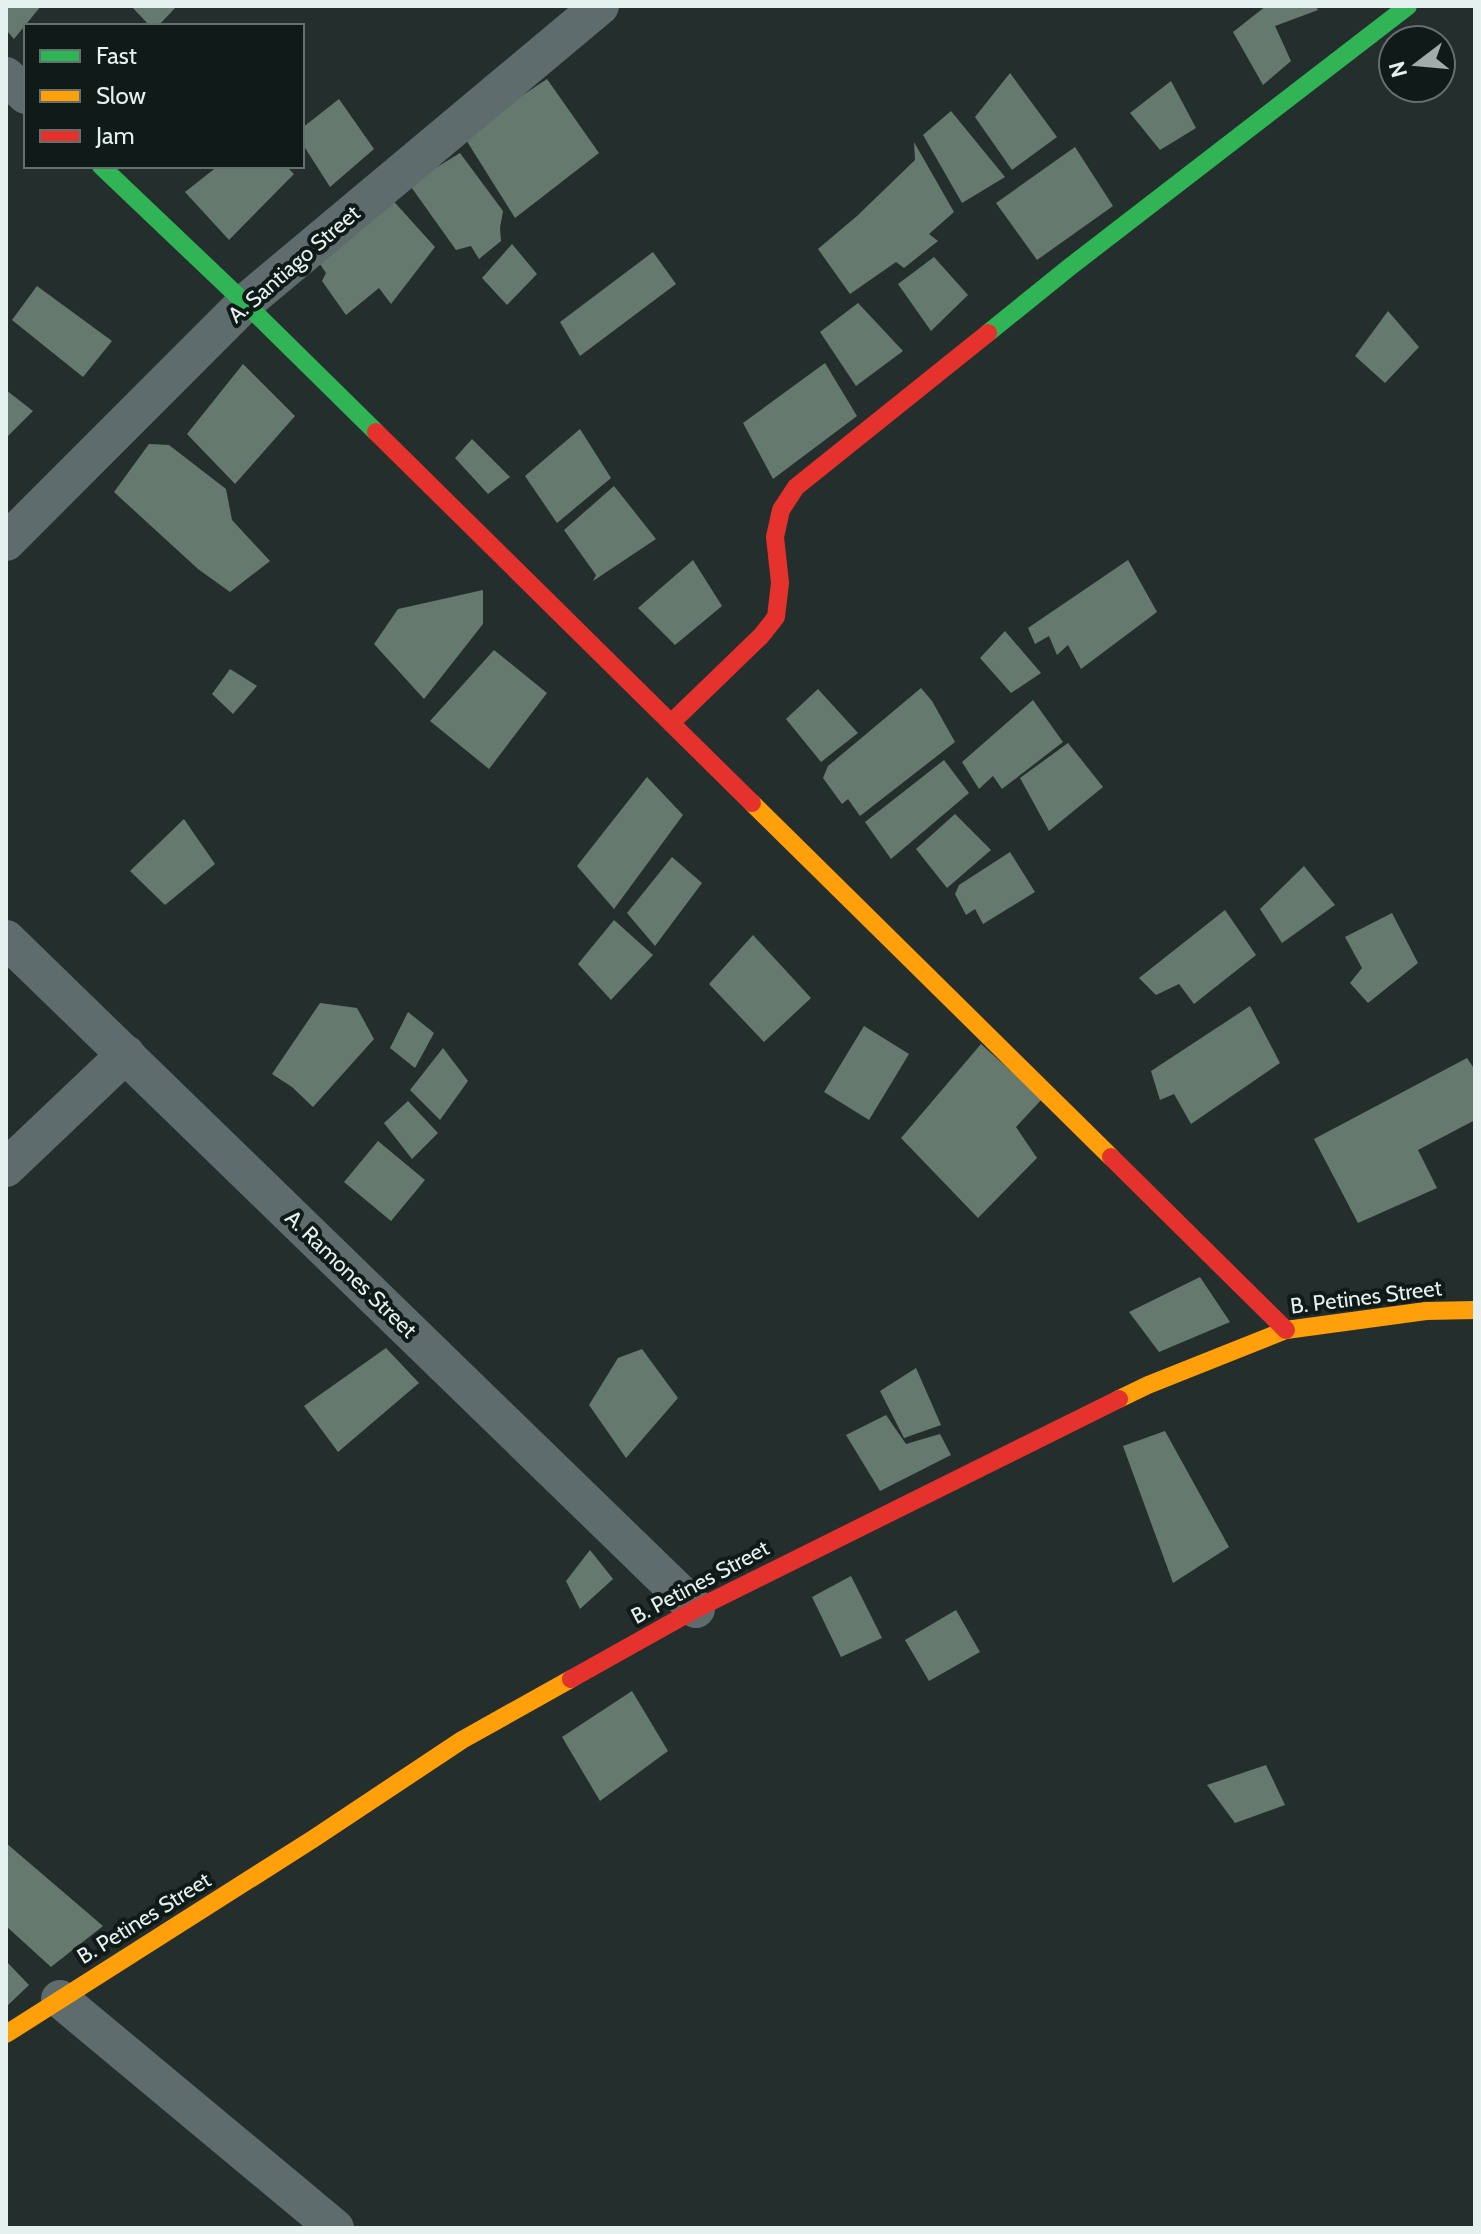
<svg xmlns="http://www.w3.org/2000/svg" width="1481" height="2234" viewBox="0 0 1481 2234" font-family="Cabin,sans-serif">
	<rect width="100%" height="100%" fill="#242f2d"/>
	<!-- building -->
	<g fill="#65796e">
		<polygon points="6,6 41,6 14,39 6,30"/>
		<polygon points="131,6 177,6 158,26 150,26"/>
		<polygon points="1266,6 1316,6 1318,10 1275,26 1291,61 1263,85 1233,32"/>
		<polygon points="1010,73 1057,137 1012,170 975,117"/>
		<polygon points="547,79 599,153 515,218 463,135"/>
		<polygon points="1171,81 1196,128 1160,150 1130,113"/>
		<polygon points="339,99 374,149 330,187 302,143 302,128"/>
		<polygon points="951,111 1005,177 962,203 923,135"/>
		<polygon points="914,142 954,212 929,234 938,241 904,268 896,262 850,294 818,249 857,216 915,160"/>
		<polygon points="1075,147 1113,206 1037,260 996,203"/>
		<polygon points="460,153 503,211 500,228 501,241 479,259 471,246 456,250 409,184"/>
		<polygon points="218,166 286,166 294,174 229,240 185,192"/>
		<polygon points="388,195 435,247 391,304 379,288 346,315 322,281 326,273 320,264"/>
		<polygon points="512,244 537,274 507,305 482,278"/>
		<polygon points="653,252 676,284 580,356 560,322"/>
		<polygon points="934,257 968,295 931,331 898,284"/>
		<polygon points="37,286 112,341 83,377 12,320"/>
		<polygon points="858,303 903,351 856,386 820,332"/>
		<polygon points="1388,311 1419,347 1385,383 1355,356"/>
		<polygon points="825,363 857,416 773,479 743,423"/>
		<polygon points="243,364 295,416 235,484 187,434"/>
		<polygon points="6,390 33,411 6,438"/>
		<polygon points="580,429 611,478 557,523 525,476"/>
		<polygon points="472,439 510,477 488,494 455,458"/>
		<polygon points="149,444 169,445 226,489 232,520 270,561 230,592 198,569 114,492"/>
		<polygon points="614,486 656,539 593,581 596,575 564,530"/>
		<polygon points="693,560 722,606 675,645 638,608"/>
		<polygon points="1128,560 1157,612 1081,669 1068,645 1057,655 1049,636 1035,644 1028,628"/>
		<polygon points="483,590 483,624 424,699 374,644 398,609"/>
		<polygon points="1005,631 1041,673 1011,693 980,658"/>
		<polygon points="494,650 547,693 489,769 430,721"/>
		<polygon points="230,669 257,686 233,714 212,694"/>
		<polygon points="921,688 932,701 955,742 860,816 848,799 842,804 823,778 828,766"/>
		<polygon points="818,689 858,733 821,762 786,719"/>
		<polygon points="1033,700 1063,742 1002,789 993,776 979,789 962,762"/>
		<polygon points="1068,743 1103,787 1049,831 1020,778"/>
		<polygon points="944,760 969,793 891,859 865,822"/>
		<polygon points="647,777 683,815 614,909 577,866"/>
		<polygon points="955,814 991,850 947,888 916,849"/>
		<polygon points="184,819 215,864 165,905 130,871"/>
		<polygon points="1010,852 1035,892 983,924 975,909 966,915 955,894 959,885"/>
		<polygon points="672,857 702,883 655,946 627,913"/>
		<polygon points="1304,866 1335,905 1282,943 1260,909"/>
		<polygon points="1225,910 1256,955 1194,1004 1179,984 1156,995 1139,978"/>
		<polygon points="1392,913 1418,963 1368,1003 1350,983 1362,968 1345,937"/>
		<polygon points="614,920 653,955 611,1000 578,964"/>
		<polygon points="753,935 811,998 764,1042 709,984"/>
		<polygon points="320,1003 357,1008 374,1039 313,1107 292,1087 272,1074"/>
		<polygon points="1250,1006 1280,1063 1191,1124 1174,1094 1160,1100 1151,1071"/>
		<polygon points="408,1012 434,1033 415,1068 390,1048"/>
		<polygon points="864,1026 909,1054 869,1120 824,1092"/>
		<polygon points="981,1044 1042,1099 1016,1127 1037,1158 978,1218 901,1138"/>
		<polygon points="443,1048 468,1081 440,1120 410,1090"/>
		<polygon points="1467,1058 1475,1070 1475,1120 1418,1150 1437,1188 1358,1223 1314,1139"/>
		<polygon points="408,1101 438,1133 412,1159 384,1123"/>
		<polygon points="378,1141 425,1180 391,1221 344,1182"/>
		<polygon points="1200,1277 1230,1322 1159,1352 1129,1312"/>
		<polygon points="386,1348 419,1383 338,1452 304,1406"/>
		<polygon points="642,1349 678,1398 626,1458 589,1405 618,1358"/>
		<polygon points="916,1368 941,1425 904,1438 880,1391"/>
		<polygon points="886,1415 906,1444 940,1434 951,1455 880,1491 846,1435"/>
		<polygon points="1165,1431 1229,1547 1173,1583 1123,1446"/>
		<polygon points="590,1550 613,1579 580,1609 566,1581"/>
		<polygon points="851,1576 882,1638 841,1657 812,1597"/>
		<polygon points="956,1610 980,1652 929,1681 905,1640"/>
		<polygon points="632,1691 668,1751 600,1801 562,1737"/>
		<polygon points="1266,1765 1285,1805 1235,1823 1207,1785"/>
		<polygon points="6,1843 103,1926 51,1967 6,1926"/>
		<polygon points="6,1961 29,1985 6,2007"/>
	</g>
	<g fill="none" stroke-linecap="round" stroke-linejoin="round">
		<!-- street -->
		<g stroke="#5e6c6e" stroke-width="38">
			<polyline points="6,76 26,95"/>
			<polyline points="6,542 245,303 600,6"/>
			<polyline points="6,939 696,1609"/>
			<polyline points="6,1168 126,1054"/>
			<polyline points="60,1999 335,2228"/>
		</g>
		<!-- fast -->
		<g stroke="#30b455" stroke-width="18">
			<polyline points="101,166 245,303 376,432"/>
			<polyline points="988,333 1071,266 1408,6"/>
		</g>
		<!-- slow -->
		<g stroke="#ff9f0a" stroke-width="18">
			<polyline points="752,803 1111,1157"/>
			<polyline points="1119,1399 1148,1385 1286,1330 1426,1311 1475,1310"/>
			<polyline points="6,2034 313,1839 462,1740 571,1679"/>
		</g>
		<!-- jam -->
		<g stroke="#e5322d" stroke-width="18">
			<polyline points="376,432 752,803"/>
			<polyline points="671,723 761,636 776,617 780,583 775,537 781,510 796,487 988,333"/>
			<polyline points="1111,1157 1286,1330"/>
			<polyline points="571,1679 696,1609 1119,1399"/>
		</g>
	</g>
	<g text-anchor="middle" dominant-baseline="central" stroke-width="8" stroke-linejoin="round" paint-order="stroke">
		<!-- street labels -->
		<g font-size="22" fill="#e4f1ee" stroke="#101a18">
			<text transform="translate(294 264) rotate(-41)">A. Santiago Street</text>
			<text transform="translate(351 1274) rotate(44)">A. Ramones Street</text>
			<text transform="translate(1366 1297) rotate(-7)">B. Petines Street</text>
			<text transform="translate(700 1582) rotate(-28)">B. Petines Street</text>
			<text transform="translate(144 1918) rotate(-32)">B. Petines Street</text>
		</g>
	</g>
	<!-- border -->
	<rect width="1481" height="2234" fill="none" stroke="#e4f1ee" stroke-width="16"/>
	<!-- legend -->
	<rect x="24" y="24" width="280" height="144" fill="#101a18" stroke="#65706e" stroke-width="2"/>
	<rect x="40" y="50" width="40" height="12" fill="#30b455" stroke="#65706e" stroke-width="2"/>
	<text x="96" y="64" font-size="24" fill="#e4f1ee">Fast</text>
	<rect x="40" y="90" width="40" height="12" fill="#ff9f0a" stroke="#65706e" stroke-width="2"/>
	<text x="96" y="104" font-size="24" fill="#e4f1ee">Slow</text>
	<rect x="40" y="130" width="40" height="12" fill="#e5322d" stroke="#65706e" stroke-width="2"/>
	<text x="96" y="144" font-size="24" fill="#e4f1ee">Jam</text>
	<!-- north arrow -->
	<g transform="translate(1417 64) rotate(254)"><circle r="38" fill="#101a18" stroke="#65706e" stroke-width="2"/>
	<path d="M0-6L14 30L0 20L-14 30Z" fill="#a1adaa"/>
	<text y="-12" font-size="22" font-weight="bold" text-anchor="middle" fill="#e4f1ee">N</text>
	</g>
</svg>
